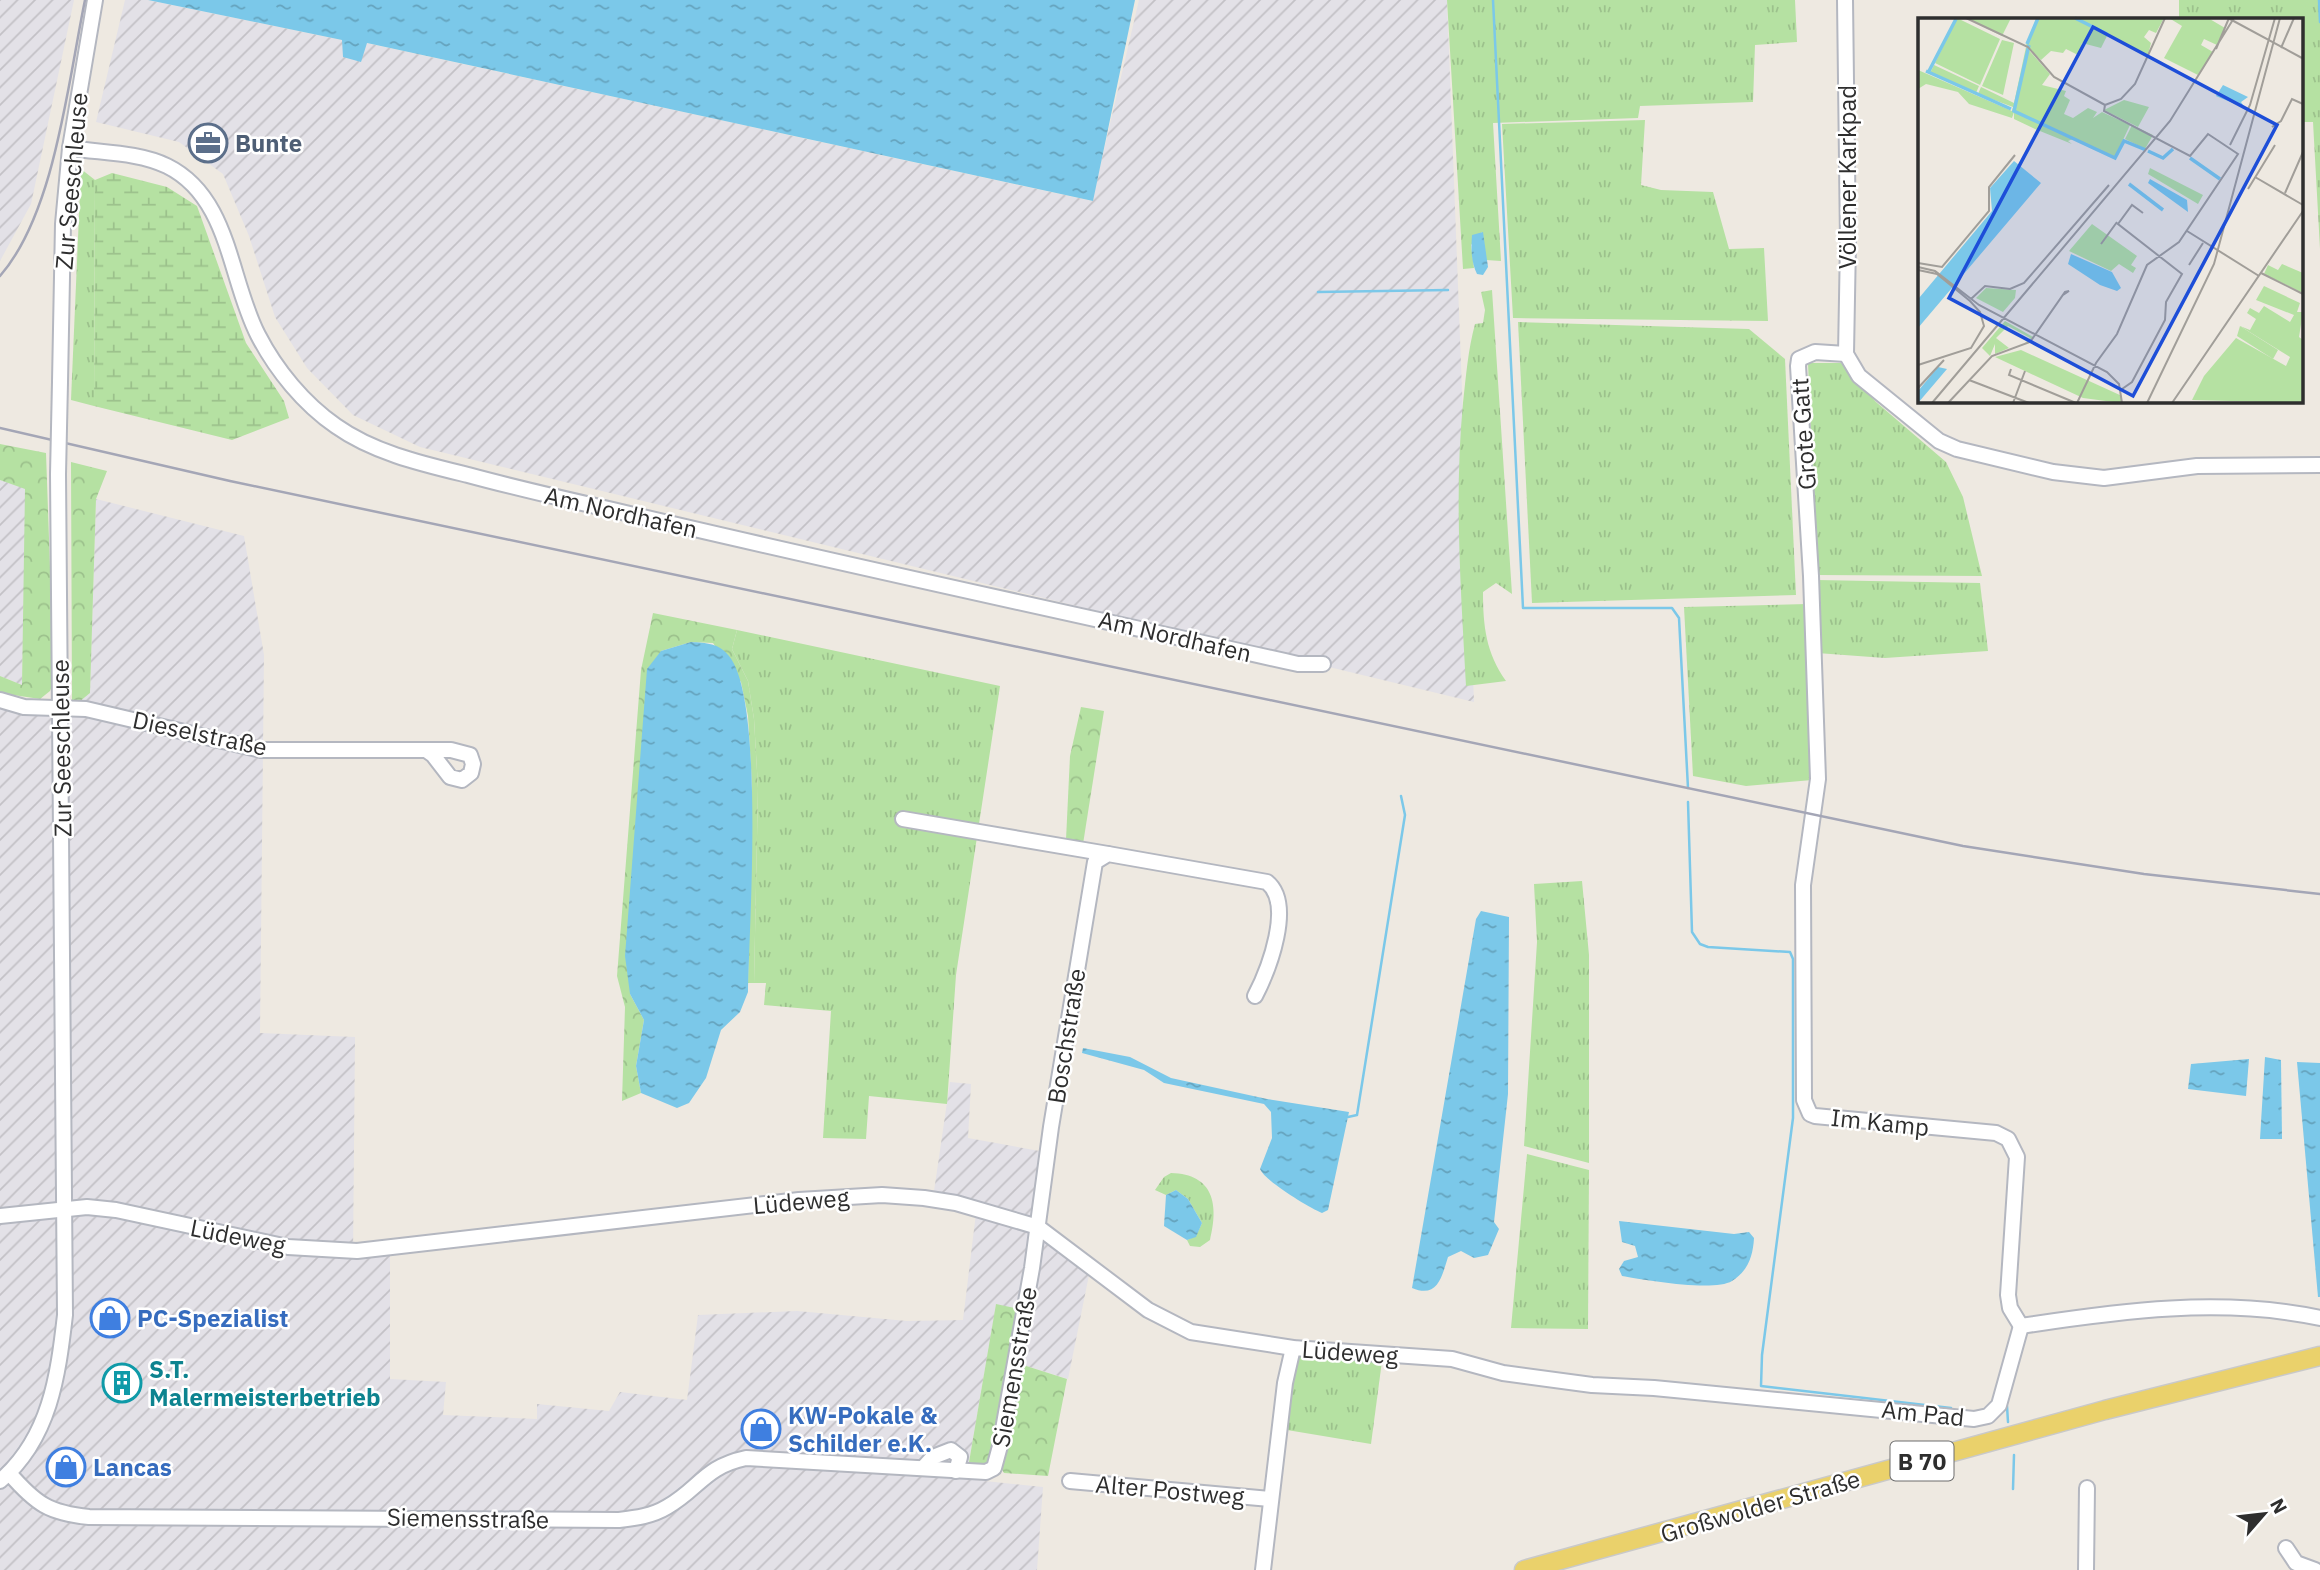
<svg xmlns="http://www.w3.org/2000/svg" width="2320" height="1570" viewBox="0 0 2320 1570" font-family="'IBM Plex Sans',sans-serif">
	<defs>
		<pattern id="industrial-furrows" width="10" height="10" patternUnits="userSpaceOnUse" patternTransform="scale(1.75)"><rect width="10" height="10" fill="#e3e1e7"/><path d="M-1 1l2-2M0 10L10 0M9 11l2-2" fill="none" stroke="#c3c1c6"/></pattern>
		<pattern id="grass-tufts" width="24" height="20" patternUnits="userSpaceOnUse" patternTransform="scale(1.75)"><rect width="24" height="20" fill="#b5e1a2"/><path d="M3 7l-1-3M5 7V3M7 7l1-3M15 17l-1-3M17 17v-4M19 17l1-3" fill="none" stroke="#9cc18c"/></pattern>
		<pattern id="forest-crowns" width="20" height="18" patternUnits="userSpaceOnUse" patternTransform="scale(1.75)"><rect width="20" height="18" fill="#b5e1a2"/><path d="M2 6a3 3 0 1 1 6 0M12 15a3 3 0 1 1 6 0" fill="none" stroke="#9cc18c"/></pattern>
		<pattern id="wetland-marsh" width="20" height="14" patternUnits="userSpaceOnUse" patternTransform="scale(1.75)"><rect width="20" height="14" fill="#b5e1a2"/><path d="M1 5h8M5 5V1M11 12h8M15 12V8" fill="none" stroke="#9cc18c"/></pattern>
		<pattern id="water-ripples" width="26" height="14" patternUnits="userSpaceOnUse" patternTransform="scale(1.75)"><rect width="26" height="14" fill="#7bc8e9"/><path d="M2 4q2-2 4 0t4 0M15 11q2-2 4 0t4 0" fill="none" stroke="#65a3bd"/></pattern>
	</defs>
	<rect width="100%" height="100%" fill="#eee9e1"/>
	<!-- industrial -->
	<g fill="url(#industrial-furrows)">
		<polygon points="0,0 74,0 31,204 0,261"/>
		<polygon points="125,0 148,0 342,40 360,62 366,43 1092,201 1139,0 1447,0 1474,702 420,447 353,415 307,368 275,317 249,236 223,174 179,142 96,122"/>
		<polygon points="0,480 26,488 22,685 0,676"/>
		<polygon points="96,499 244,536 264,655 260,1033 355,1037 353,1256 390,1254 390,1379 446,1382 443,1415 537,1419 537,1404 609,1411 620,1392 687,1400 698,1315 797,1311 907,1321 963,1320 977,1205 933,1198 950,1082 971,1084 968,1138 1056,1154 1042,1236 1089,1275 1068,1379 1020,1364 996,1305 966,1479 1043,1487 1037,1570 0,1570 0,693 20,698 79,702 90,693"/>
	</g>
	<!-- grass -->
	<g fill="url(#grass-tufts)">
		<polygon points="1447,0 1795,0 1797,42 1755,45 1753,102 1640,106 1638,118 1493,123 1501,261 1486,260 1482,232 1471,245 1474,268 1463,269"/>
		<polygon points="2179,0 2320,0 2320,249 2313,122 2301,122 2301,19 2179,19"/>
		<polygon points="1645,120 1641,185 1661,190 1713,192 1729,249 1764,248 1768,321 1513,318 1502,124"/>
		<polygon points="81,169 95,180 94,406 71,400"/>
		<path d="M1492,290L1512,594L1496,583L1483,592C1483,626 1486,653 1506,681L1466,686C1461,592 1454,497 1463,403C1466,376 1468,350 1475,324L1483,323L1485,310L1481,292Z"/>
		<polygon points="1518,322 1749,329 1785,359 1796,595 1532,603"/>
		<polygon points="1808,363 1841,363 1876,402 1946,462 1963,497 1982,576 1817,575"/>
		<polygon points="1817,580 1980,583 1988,651 1885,658 1817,653"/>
		<polygon points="1807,604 1812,780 1746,786 1693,776 1684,607"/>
		<polygon points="737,630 1000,686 956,975 947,1104 869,1096 866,1139 823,1138 831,1011 764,1005 766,983 754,983 758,788 754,719 748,681 732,649"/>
		<polygon points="1582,881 1589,955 1589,1163 1524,1146 1537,942 1534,884"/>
		<polygon points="1527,1154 1589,1170 1588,1329 1511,1328"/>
		<path d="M1171,1173C1214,1174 1219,1205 1210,1240L1200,1247L1190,1246L1187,1240L1196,1236L1202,1223L1188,1199L1176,1190L1166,1195L1155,1190L1164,1177Z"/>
		<polygon points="1301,1354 1382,1361 1371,1444 1287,1430 1295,1357"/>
	</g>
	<!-- forest -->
	<g fill="url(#forest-crowns)">
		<polygon points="0,444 46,453 54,681 50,691 40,699 0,693 0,676 22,685 25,489 0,480"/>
		<polygon points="71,462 107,471 96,499 90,693 79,702 72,701"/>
		<polygon points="653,613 737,630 732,649 748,681 754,719 758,788 754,983 748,983 752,785 748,716 741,682 713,643 691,642 661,651 630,994 644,1020 636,1066 641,1093 622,1101 625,1007 617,976 641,670"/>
		<polygon points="1081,707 1104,711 1083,844 1066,840 1070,756"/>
		<polygon points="996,1304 1019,1309 989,1466 968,1468"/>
		<polygon points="1020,1364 1067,1379 1048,1476 1004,1473 1000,1466 1006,1455"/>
	</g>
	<!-- wetland -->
	<polygon fill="url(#wetland-marsh)" points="112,173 167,187 197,206 246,343 284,401 289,418 232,440 94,406 95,180"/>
	<!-- water -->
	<g fill="url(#water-ripples)">
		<polygon points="148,0 1135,0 1093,201 367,43 361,62 343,57 342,40"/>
		<path d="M1483,232L1488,267L1483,275L1477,274C1471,262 1471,248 1472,235Z"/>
		<path d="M691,642C706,643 719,643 729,656C765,700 749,928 748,992L740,1012L721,1030L706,1078L689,1103L677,1108L641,1093L636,1066L644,1020L630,994L625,956L647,669L661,651Z"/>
		<path d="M1481,911L1509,917L1508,1094L1494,1222L1499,1229L1488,1255L1474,1258L1461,1251L1448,1257C1442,1276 1438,1299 1412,1288L1476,919Z"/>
		<path d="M1083,1048L1130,1057L1171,1078L1267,1099L1349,1112L1328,1210L1322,1213C1308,1207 1265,1181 1260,1169L1272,1138L1271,1112L1264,1104L1164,1083L1144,1070L1082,1053Z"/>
		<polygon points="2265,1057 2281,1060 2282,1139 2260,1139"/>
		<polygon points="2249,1059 2246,1096 2188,1089 2191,1064"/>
		<polygon points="2297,1062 2320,1063 2320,1297 2318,1297"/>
		<polygon points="1176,1190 1188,1199 1202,1223 1196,1237 1187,1240 1164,1226 1166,1195"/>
		<path d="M1619,1221L1734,1234L1749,1232L1754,1238C1753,1256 1748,1271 1732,1281C1714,1292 1645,1280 1622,1276L1619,1269L1624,1261L1638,1257L1635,1246L1622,1242Z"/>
	</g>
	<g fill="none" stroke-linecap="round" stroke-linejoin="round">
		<!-- stream -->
		<g stroke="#7bc8e9" stroke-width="2.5">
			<polyline points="1493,0 1523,608 1672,608 1679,618 1688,788"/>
			<polyline points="2319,0 2320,22"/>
			<polyline points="1318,292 1448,290"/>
			<polyline points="1688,802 1692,932 1700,944 1708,947 1790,952 1793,959 1793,1118 1762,1355 1761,1386 1951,1408"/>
			<polyline points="1348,1117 1357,1115 1405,815 1401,796"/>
			<polyline points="2007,1406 2008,1422"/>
			<polyline points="2013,1489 2014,1455"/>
		</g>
		<defs>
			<g id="minor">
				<polyline points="1845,0 1848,242 1846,354 1859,376 1939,441 1957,449 2053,472 2104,478 2197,466 2320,465"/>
				<path d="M70,148C101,153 138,152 167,166C230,197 229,279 258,335C276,370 304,404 336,426C374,453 423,464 468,475C516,488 564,499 613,510C840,564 1069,613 1298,664H1323"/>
				<polyline points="1846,354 1815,352 1799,359 1798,366 1811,576 1818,779 1803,885 1804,1100 1810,1114 1815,1116 1996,1133 2008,1139 2017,1157 2008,1295 2010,1308 2021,1326"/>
				<polyline points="60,382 63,224 70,148 95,0"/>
				<polyline points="0,700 24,707 86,709 261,750 451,750 470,755 473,764 471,773 462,780 450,777 433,755 426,750"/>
				<polyline points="903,819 1108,854"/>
				<polyline points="0,1216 87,1207 116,1210 288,1247 357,1251 799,1200 882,1195 924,1198 956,1203 1038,1227 1148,1310 1191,1332 1293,1348 1452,1359 1503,1373 1592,1385 1654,1388 1974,1419 1988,1416 1999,1405 2021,1326"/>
				<path d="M2021,1326C2119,1311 2222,1297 2320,1318"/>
				<polyline points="923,1468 933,1457 951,1450 960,1457 956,1471"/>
				<path d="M9,1473C36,1504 49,1513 89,1517L619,1520C636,1518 652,1516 667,1507C700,1488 704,1467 746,1458L986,1472L994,1468L1000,1446L1032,1268L1051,1127L1095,862L1108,854L1267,882C1294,904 1269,969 1255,996"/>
				<path d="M0,1481C50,1438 58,1376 65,1315L58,474"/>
				<polyline points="1070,1481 1270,1499"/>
				<polyline points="2286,1548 2296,1563 2315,1570"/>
				<polyline points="1263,1570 1285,1383 1293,1348"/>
				<polyline points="2086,1570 2087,1488"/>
			</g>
			<polyline id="major" points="1524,1570 2105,1410 2320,1356"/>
		</defs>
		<!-- minor casing -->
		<use href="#minor" stroke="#b4b7c0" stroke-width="18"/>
		<!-- major casing -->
		<use href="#major" stroke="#c9c9c9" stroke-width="21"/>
		<!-- minor -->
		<use href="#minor" stroke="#fff" stroke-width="14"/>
		<!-- major -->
		<use href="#major" stroke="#ead16b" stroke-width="18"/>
		<!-- rail -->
		<g stroke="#a4a6b6" stroke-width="2.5">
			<path d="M0,276C55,213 68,82 85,0"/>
			<polyline points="0,428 230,481 1963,846 2144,874 2320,894"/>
		</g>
		<defs>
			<polyline id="minor-bridge" points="58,474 60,382"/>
		</defs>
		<!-- minor-bridge casing -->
		<use href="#minor-bridge" stroke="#b4b7c0" stroke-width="18" stroke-linecap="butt"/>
		<!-- minor-bridge -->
		<use href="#minor-bridge" stroke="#fff" stroke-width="14"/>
	</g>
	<!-- icons -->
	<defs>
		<symbol id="office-ring" viewBox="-11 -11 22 22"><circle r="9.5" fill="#fff" stroke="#5c6f8a" stroke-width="1.5"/><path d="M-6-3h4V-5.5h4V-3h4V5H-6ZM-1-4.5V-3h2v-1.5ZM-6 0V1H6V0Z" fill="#5c6f8a"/></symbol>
		<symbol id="shop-ring" viewBox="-11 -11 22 22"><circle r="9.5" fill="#fff" stroke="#3f7fe0" stroke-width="1.5"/><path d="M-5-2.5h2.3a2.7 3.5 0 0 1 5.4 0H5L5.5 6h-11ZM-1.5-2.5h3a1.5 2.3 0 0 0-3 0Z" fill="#3f7fe0"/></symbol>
		<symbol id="building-ring" viewBox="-11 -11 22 22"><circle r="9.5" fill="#fff" stroke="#0f9aa8" stroke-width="1.5"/><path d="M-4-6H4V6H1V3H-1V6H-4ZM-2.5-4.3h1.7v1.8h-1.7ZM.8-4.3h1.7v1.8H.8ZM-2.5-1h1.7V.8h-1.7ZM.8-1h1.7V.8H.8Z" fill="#0f9aa8"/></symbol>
	</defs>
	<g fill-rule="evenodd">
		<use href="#office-ring" x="186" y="121" width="44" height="44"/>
		<use href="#shop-ring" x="88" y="1296" width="44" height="44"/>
		<use href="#building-ring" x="100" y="1361" width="44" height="44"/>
		<use href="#shop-ring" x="739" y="1407" width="44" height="44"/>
		<use href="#shop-ring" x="44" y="1445" width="44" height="44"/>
	</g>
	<g text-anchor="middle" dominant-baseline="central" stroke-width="5" stroke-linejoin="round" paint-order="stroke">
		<!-- shield labels -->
		<rect fill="#fff" stroke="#6d6d6d" stroke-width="2" x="1890.5" y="1441.5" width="63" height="39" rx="5"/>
		<g font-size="23" font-weight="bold" fill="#2e2e2e">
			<text x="1922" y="1461">B 70</text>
		</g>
		<!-- service labels -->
		<g font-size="24" font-weight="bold" fill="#4e5e75" stroke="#fff" text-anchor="start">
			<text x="235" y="143">Bunte</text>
		</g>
		<!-- street labels -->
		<g font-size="24" fill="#2e2e2e" stroke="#fff">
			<text transform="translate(1847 177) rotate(-90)">Völlener Karkpad</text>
			<text transform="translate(71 181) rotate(-85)">Zur Seeschleuse</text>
			<text transform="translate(1803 434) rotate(-94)">Grote Gatt</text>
			<text transform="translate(621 512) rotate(13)">Am Nordhafen</text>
			<text transform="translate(1175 636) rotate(13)">Am Nordhafen</text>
			<text transform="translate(200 733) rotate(12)">Dieselstraße</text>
			<text transform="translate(61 748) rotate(-91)">Zur Seeschleuse</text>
			<text transform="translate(1066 1036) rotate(-81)">Boschstraße</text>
			<text transform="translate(1880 1122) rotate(6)">Im Kamp</text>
			<text transform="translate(801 1201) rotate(-5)">Lüdeweg</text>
			<text transform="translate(238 1236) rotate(11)">Lüdeweg</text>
			<text transform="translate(1350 1352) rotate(4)">Lüdeweg</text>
			<text transform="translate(1014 1367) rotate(-80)">Siemensstraße</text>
			<text transform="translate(1923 1413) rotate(6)">Am Pad</text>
			<text transform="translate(1170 1490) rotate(5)">Alter Postweg</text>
			<text transform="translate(1760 1506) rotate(-16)">Großwolder Straße</text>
			<text transform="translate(468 1518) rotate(1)">Siemensstraße</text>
		</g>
		<!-- shop labels -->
		<g font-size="24" font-weight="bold" fill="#366cbe" stroke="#fff" text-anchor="start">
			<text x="137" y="1318">PC-Spezialist</text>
			<text x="788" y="1415">KW-Pokale &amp;<tspan x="788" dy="28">Schilder e.K.</tspan></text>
			<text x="93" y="1467">Lancas</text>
		</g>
		<!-- culture labels -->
		<g font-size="24" font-weight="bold" fill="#0d838f" stroke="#fff" text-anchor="start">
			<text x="149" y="1369">S.T.<tspan x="149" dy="28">Malermeisterbetrieb</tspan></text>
		</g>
	</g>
	<!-- overview -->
	<g transform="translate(1918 18)">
		<rect width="385" height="385" fill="#eee9e1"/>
		<path d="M39,0L82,21L62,67L17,45ZM48,0H93L84,18ZM119,0H246L238,15L231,12L226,19L233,25L230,37L189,18L183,30L164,25L162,38L148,31L145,35L133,33L123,42L108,27ZM251,0H290L307,10L299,27L286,21L283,27L295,34L280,57L246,40L264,8ZM84,22L96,25L85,77L64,68ZM108,29L132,56L124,67L148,73L146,78L152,82L146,96L155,100L170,90L179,94L175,100L184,94L212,107L197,139L139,113L155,121L150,123L154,126L117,111L96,101V94L94,100L51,86L40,74L8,66L0,71V52L94,93L95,89L60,76L63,69L96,85ZM16,47L61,68L58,75L12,55ZM206,82L231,89L220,109L186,92ZM214,107L235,117L227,131L207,121ZM232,150L285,177L280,186L230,156ZM174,206L219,238L213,247L218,250L215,255L201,246L193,253L151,233ZM364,246L385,255V275L346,256L350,247L360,252ZM346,268L382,285L379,294H385L381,319L385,322V385L274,382L286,358L318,320L368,348L372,339L322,308L332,312L338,301L329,295L332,290L341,295L346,288L372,304L376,297L338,282Z" fill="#b5e1a2"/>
		<path d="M87,303L115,319L105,327L112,320L90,308L78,320L91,330L77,336V326L72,338L64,330ZM322,308L360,332L355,341L319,318ZM103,332L204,378L203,385L165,380L77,339Z" fill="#b5e1a2"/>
		<path d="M68,270L98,272L97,280L85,294L58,280Z" fill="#b5e1a2"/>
		<path d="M305,67L330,79L323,84L327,90L298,78ZM96,143L123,165L0,310L1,280L74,193L72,170ZM232,161L269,182L270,194L230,165ZM153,236L194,254L203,270L199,273L182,267L150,246ZM20,349L29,351L0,385V373Z" fill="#7bc8e9"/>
		<path fill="none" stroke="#7bc8e9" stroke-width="3.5" d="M157,0L189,16M109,26L120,0M111,27L96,93L197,140L206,123L228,132M8,53L93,91M11,53L38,1M230,133L245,140L255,131M272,140L302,161M211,166L245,192"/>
		<path fill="none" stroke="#a19e99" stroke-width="2" d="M48,0L110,29L136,59L187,87M310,0L384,40M363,30L376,0M298,31L311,0M187,87L203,81L217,66L247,0M354,109L363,103L374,81L385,86M312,127L332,87L357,0M337,159L385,187M330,171L357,127M367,175L385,134M269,213L341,258M183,226L199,204M0,245L24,249L71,193V169L97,137M271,247L285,225M0,249L17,253L61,287L189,354L201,366L204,385M0,252L19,256L52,283L62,294L66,308L53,330L0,347M343,255L385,276M53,281L67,268L92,271L106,265L191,167M93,351L91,357L158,385M51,362L111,385M0,370L26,342M204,371L214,364L247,302L248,284L264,256L200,206L214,187L225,195M14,385L252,103L316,0M30,385L74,338L112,324L147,274L151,273L145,277M95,385L107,353M159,385L178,345L199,316L229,247L261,224L320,136L290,116L272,138L186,93L187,87M229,385L296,246L362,0M254,385L385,193"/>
		<path fill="#1d4ed8" fill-opacity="0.15" stroke="#1d4ed8" stroke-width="3.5" d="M175,9L359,107L215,378L31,280Z"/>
		<rect width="385" height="385" fill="none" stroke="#2e2e2e" stroke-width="3.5"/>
	</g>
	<!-- north arrow -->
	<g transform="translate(2264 1514) rotate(62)" stroke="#ffffff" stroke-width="5" paint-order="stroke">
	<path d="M0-5L12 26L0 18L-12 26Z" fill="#2e2e2e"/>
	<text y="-10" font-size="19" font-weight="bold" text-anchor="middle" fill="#2e2e2e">N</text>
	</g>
</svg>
